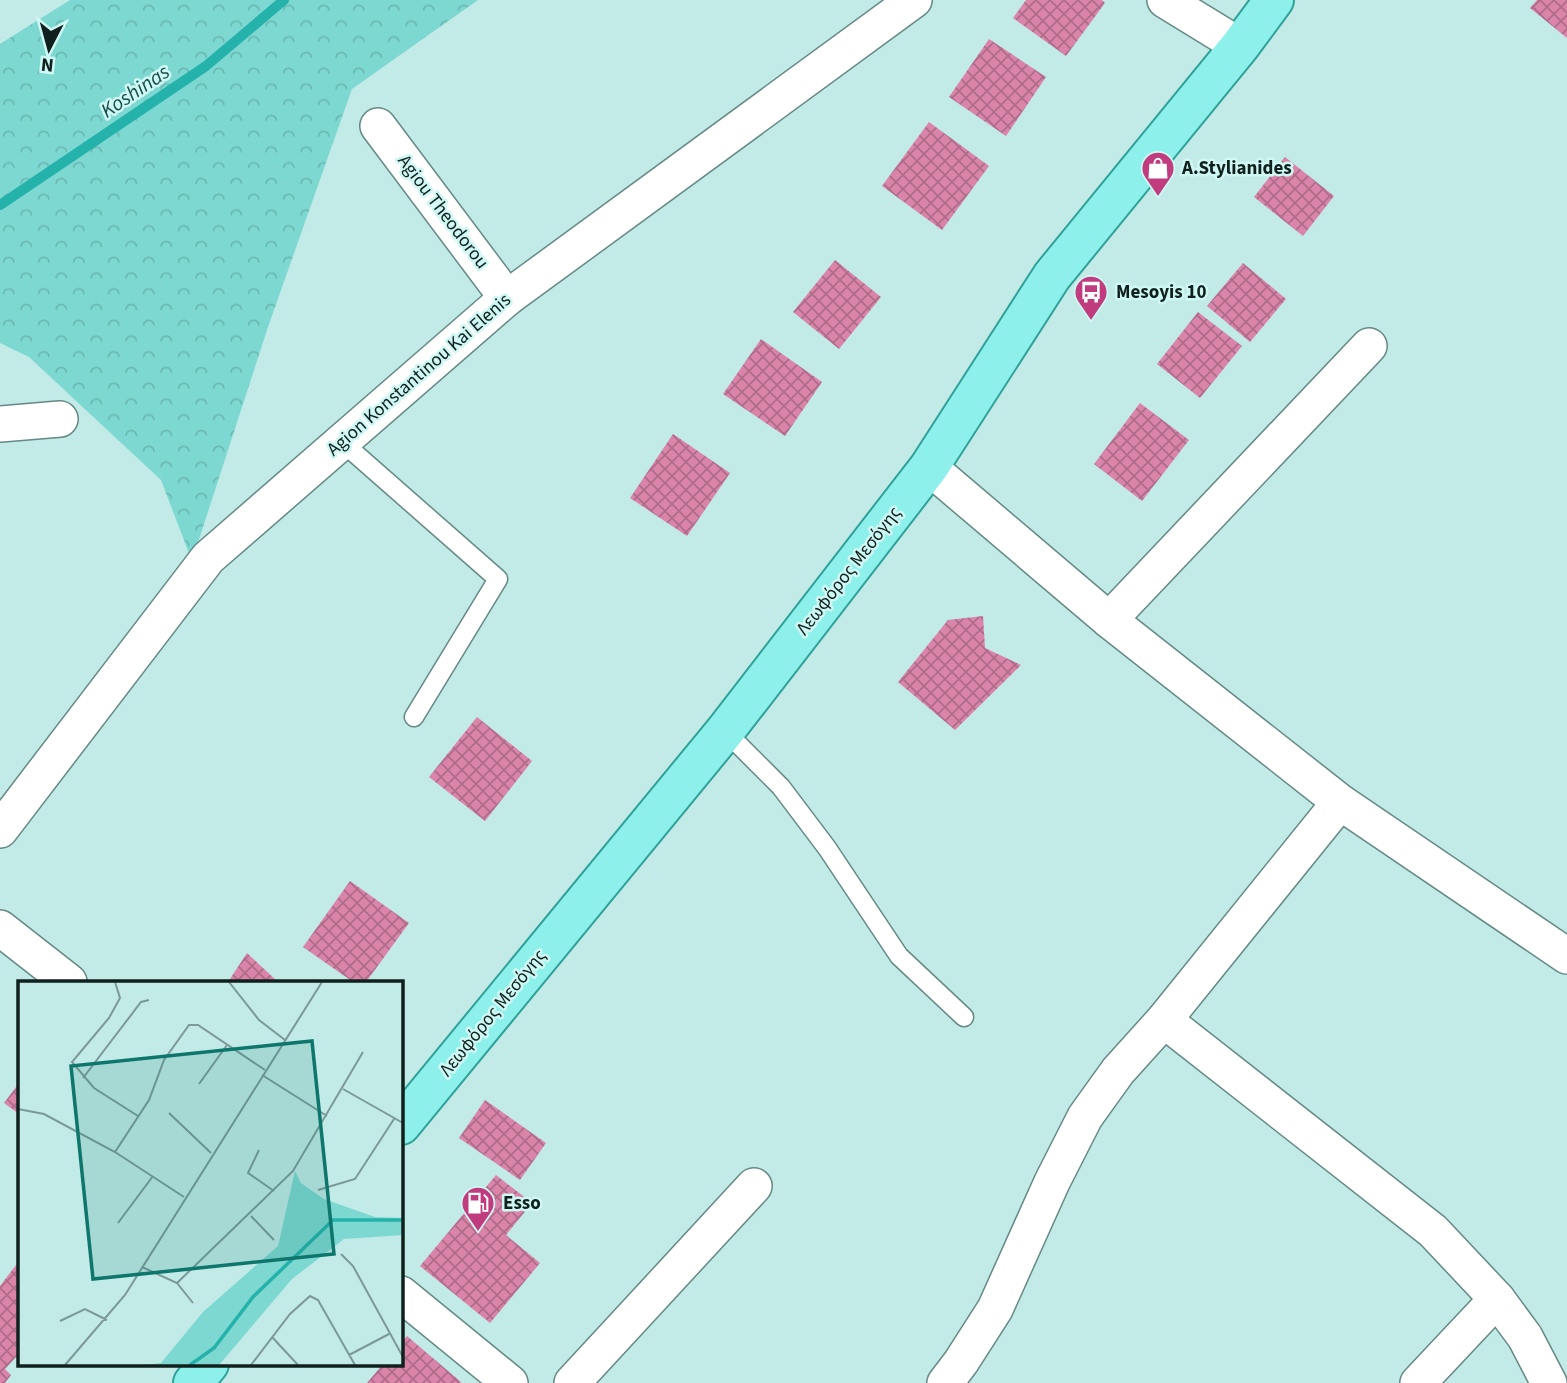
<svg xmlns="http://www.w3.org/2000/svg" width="1567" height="1383" viewBox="0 0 1567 1383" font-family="'Source Sans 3',sans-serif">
	<defs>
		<pattern id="forest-crowns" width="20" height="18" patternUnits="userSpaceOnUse" patternTransform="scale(1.75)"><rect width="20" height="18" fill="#7dd8d1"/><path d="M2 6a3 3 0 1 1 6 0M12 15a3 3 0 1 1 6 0" fill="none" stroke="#6bb9b3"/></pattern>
		<pattern id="building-cross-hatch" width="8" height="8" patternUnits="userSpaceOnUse" patternTransform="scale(1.75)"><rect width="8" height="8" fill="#da84a9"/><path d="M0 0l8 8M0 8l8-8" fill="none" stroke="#af6c89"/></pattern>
	</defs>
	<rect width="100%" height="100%" fill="#c2eae7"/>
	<!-- forest -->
	<polygon fill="url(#forest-crowns)" points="70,0 478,0 352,89 268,327 192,561 161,480 29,357 0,343 0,44"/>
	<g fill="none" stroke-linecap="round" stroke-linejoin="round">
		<!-- stream -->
		<polyline stroke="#24b2ab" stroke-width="10" points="0,205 206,66 284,0"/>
	</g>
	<!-- building -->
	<g fill="url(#building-cross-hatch)">
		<polygon points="1026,0 1102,0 1105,3 1066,56 1013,18"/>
		<polygon points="1537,0 1567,0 1567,38 1530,8"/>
		<polygon points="989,39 1046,77 1006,136 949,97"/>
		<polygon points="929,122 989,166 942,230 882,186"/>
		<polygon points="1285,157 1334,196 1303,236 1254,197"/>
		<polygon points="835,260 881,297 839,349 793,312"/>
		<polygon points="1243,263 1286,299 1250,342 1207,306"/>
		<polygon points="1198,312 1242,346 1200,398 1157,364"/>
		<polygon points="761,339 822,382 785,436 723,394"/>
		<polygon points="1140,403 1189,440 1142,501 1094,464"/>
		<polygon points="673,434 730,473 687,536 630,498"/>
		<polygon points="983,616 985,648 1021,665 955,730 898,682 948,620"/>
		<polygon points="477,717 532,761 485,821 429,777"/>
		<polygon points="350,881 409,923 366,982 353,982 303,947"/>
		<polygon points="247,953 278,982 228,982"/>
		<polygon points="19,1083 19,1114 4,1103"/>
		<polygon points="485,1100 546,1143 520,1180 459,1138"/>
		<polygon points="496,1175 532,1203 506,1235 540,1263 490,1323 420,1266"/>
		<polygon points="19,1261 19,1344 16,1348 19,1354 5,1369 11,1375 5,1383 0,1383 0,1286"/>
		<polygon points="407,1336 461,1382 460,1383 367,1383 383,1364 401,1364 401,1343"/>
	</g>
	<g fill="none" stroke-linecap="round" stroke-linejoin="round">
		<defs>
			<g id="lane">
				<polyline points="342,442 498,579 414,717"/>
				<polyline points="725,731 781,787 827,848 899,956 964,1017"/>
			</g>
			<g id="street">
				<polyline points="1165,0 1240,46"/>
				<polyline points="378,126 507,298"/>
				<polyline points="0,424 60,419"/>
				<polyline points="929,467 1109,620 1340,802 1567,956"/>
				<polyline points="1109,620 1369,346"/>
				<polyline points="0,830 208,558 507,298 914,0"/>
				<polyline points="0,928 69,982"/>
				<polyline points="1164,1020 1433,1231 1497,1299 1525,1337 1549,1383"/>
				<polyline points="401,1294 510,1383"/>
				<polyline points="572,1383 754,1186"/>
				<polyline points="945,1383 961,1362 995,1309 1052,1182 1085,1117 1118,1071 1164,1020 1340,802"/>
				<polyline points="1418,1383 1497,1299"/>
			</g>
			<g id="primary">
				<polyline points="401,1125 725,731 929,467 1052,276 1240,46 1274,0"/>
				<polyline points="193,1383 209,1364"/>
			</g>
		</defs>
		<!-- lane casing -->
		<use href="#lane" stroke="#648986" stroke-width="21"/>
		<!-- street casing -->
		<use href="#street" stroke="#648986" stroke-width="38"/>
		<!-- primary casing -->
		<use href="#primary" stroke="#30a19a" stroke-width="42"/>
		<!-- lane -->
		<use href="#lane" stroke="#fff" stroke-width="18"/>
		<!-- street -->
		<use href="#street" stroke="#fff" stroke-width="35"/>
		<!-- primary -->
		<use href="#primary" stroke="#8ef0eb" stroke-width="38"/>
	</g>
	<!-- icons -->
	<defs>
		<symbol id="shop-pin" viewBox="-11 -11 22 30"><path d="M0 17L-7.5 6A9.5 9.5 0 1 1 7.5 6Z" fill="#c13c7f" stroke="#cff8f4"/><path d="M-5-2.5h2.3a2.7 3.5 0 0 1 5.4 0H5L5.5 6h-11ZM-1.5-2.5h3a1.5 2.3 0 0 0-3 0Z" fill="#fff"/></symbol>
		<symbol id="bus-pin" viewBox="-11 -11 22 30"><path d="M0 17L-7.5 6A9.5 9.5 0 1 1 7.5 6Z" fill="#c13c7f" stroke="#cff8f4"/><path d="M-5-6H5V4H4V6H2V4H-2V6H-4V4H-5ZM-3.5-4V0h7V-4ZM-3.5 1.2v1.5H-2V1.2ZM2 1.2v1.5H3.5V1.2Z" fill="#fff"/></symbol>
		<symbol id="fuel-pin" viewBox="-11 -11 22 30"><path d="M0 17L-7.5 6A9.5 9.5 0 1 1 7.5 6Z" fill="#c13c7f" stroke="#cff8f4"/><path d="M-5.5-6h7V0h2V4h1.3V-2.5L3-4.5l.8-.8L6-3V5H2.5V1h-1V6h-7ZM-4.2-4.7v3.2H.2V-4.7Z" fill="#fff"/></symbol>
	</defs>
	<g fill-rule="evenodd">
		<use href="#shop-pin" x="1139" y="149" width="38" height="52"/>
		<use href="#bus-pin" x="1072" y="273" width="38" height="52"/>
		<use href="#fuel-pin" x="459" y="1184" width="38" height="52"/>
	</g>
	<g text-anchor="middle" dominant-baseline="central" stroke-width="5" stroke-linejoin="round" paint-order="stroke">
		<!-- poi labels -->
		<g font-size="19" font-weight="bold" fill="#10201e" stroke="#cff8f4" text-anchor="start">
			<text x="1182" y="168">A.Stylianides</text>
			<text x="1116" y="292">Mesoyis 10</text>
			<text x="503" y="1203">Esso</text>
		</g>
		<!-- street labels -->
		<g font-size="19" fill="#10201e" stroke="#cff8f4">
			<text transform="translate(443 212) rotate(53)">Agiou Theodorou</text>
			<text transform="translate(419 375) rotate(-41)">Agion Konstantinou Kai Elenis</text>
			<text transform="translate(849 571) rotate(-52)">Λεωφόρος Μεσόγης</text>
			<text transform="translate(493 1013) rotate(-51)">Λεωφόρος Μεσόγης</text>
		</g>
		<!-- water labels -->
		<g font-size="21" font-style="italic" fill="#164e4b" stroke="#cff8f4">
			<text transform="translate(135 91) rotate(-34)">Koshinas</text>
		</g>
	</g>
	<!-- overview -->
	<g transform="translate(18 981)">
		<rect width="385" height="385" fill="#c2eae7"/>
		<path d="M277,190L283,202L306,218L357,236L385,237V254L326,258L274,298L201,384H127L143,382L185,331L260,265Z" fill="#7dd8d1"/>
		<path fill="none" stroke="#24b2ab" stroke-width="3.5" d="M172,384L196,367L235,316L315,239H385"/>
		<path fill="none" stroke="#7b9997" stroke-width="2" d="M97,1L102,17L91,37L54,81L76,107L120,135M211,1L241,39L267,59M244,94L309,135M65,97L123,21L131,19M181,103L209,64M325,108L385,142M0,128L26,133L97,171L166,216M151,132L193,172M241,169L230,192L256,210M97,171L131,119L146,79L171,44H180L247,89M300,209L337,198L376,138M233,235L256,259M100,242L135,195M323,273L335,285L385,376M124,286L159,302L175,322M159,302L275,190L345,71M42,340L67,328L89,339M254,356L280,384M331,374L371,353M47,384L107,314L304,1M233,384L272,333L292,315L300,319L337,384"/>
		<path fill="#0f766e" fill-opacity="0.15" stroke="#0f766e" stroke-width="3.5" d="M294,60L316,273L75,298L53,85Z"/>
		<rect width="385" height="385" fill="none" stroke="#10201e" stroke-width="3.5"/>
	</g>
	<!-- north arrow -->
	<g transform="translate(49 49) rotate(186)" stroke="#cff8f4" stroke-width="5" paint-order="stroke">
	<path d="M0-5L12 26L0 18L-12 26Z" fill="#10201e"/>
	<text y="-10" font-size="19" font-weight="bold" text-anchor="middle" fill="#10201e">N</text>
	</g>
</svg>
